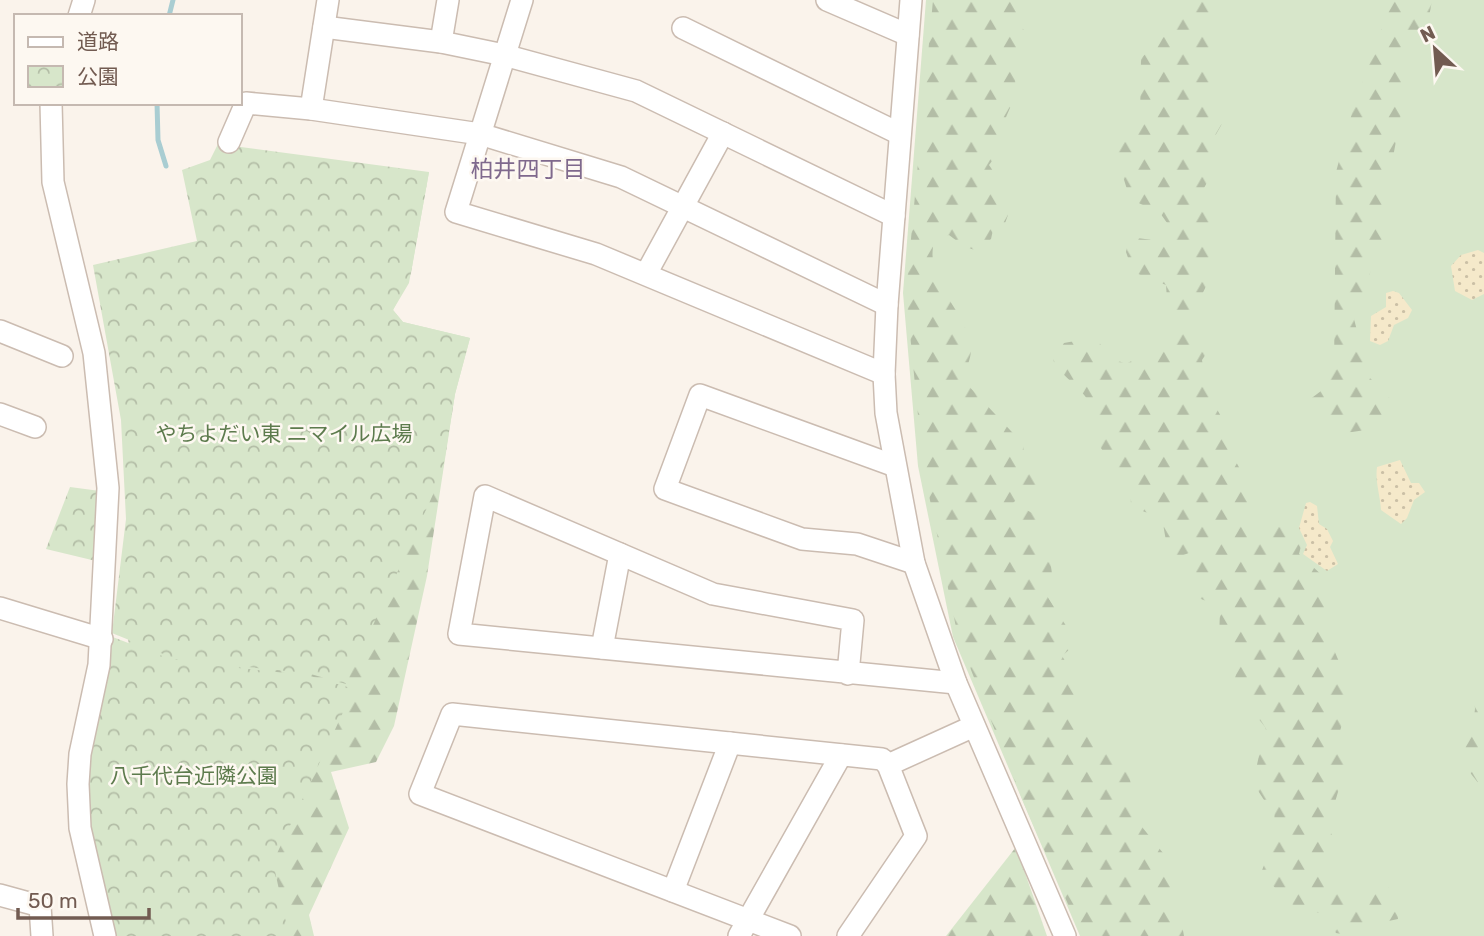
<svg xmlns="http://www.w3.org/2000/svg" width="1484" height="936" viewBox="0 0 1484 936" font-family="Rubik,'Noto Sans JP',sans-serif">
	<defs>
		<pattern id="forest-firs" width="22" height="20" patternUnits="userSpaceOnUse" patternTransform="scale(1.75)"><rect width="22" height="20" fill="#d7e6ca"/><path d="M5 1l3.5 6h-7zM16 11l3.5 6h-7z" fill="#b3bda6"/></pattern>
		<pattern id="sand-dots" width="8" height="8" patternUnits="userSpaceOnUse" patternTransform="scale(1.75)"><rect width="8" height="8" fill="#f5e9ca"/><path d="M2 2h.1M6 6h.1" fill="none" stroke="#cbc0a6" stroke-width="1.8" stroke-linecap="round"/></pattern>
		<pattern id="park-crowns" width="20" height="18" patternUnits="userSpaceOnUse" patternTransform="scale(1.75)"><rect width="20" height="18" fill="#d7e6ca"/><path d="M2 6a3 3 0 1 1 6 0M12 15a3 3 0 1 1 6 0" fill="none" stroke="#b3bda6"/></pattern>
	</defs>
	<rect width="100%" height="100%" fill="#faf3eb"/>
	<!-- grass -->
	<polygon fill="#d7e6ca" points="926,0 1484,0 1484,936 1080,936 953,637 918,466 903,293"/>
	<!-- forest -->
	<g fill="url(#forest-firs)">
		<path d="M933,0H1011L1024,31L1015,62L1020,73L1015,77L1016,94L1000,131L1004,145L989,165C1002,183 998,195 1008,215L1004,226L993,230L991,239L978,251L965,247L949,235L934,242C924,285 967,309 971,348C972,357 965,371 963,380L1024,445L1023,457L1038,468L1037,486L1022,494L1013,503L1042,518L1044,532L1032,542L1049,551L1052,574L1040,585L1070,632V649L1062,656L1072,672L1076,697L1051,698L1108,739L1126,758L1138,822L1163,853L1174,888L1162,893V902L1182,925L1184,936H1082L1024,804L958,637L923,466L906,293Z"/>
		<path d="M1174,0H1231L1227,19L1215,18L1211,104L1223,122L1210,145L1216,166L1204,188L1215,204L1212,246L1218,264C1205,285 1197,311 1180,327L1168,314L1166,285L1133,272L1126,252L1129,237L1169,242L1175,234L1160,213L1130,199L1116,154L1140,120L1141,58L1174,27Z"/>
		<path d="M1392,0H1432C1428,27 1424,35 1400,48L1409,70L1385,201L1387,247L1372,267L1354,319L1369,377L1400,409L1385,427L1339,434L1316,418L1309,400L1325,388L1334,371L1336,172L1353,109Z"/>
		<polygon points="429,172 409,283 393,310 403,322 470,338 455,394 427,576 394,726 376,762 331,772 349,828 309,915 314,936 231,936 132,671 126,621 350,179"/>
		<path d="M1187,328L1204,339L1210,348L1202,360L1207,392L1226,425L1228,447L1241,471L1253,531L1273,535L1279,526L1293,524L1303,538L1299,554L1325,578L1328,636L1343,671L1340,687L1350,697L1351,709L1345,714L1340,731L1350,751L1333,809L1324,817L1332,835L1325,845L1330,873L1342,894C1359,894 1366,883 1381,881L1396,894L1398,919L1379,923L1372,932L1352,936L1336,933L1321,913C1285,909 1284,895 1261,873L1275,836L1274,802L1266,803L1253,783L1260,751L1271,745L1265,727L1234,688C1237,659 1240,668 1219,645L1220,607L1194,596L1197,550L1178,557L1166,541L1162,518L1131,507C1132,469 1106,467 1096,437C1093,427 1095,414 1091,405C1081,386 1063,379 1053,360L1064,343L1097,337L1106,356L1126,364C1148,353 1163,335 1187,328Z"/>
		<path d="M1484,682V783L1479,784L1468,770L1463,752C1467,743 1475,717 1475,708C1475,703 1471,696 1469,691Z"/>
		<polygon points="1016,847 1047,936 946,936"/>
	</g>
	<!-- sand -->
	<g fill="url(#sand-dots)">
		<polygon points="1478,250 1484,253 1484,294 1472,300 1455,291 1451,266 1461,255"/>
		<polygon points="1393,291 1399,293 1412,310 1408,318 1394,325 1388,341 1380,345 1370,341 1371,316 1386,307 1386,293"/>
		<path d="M1400,460L1411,483H1419L1425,492L1414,500L1407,518L1401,524L1381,510C1380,494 1375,482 1377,467Z"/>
		<polygon points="1310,502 1317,506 1319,524 1327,529 1333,541 1330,547 1338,564 1327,571 1303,554 1307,545 1299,528 1306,503"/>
	</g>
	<!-- park -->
	<g fill="url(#park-crowns)">
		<polygon points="218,144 429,172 411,273 393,310 403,322 470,338 455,394 442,475 346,684 307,673 178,660 112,633 126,519 121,420 93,265 197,241 182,170 210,160"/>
		<polygon points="70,487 100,491 96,561 46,549"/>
		<polygon points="110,636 178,662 307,675 354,689 273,862 289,936 113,936 86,824 83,787"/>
	</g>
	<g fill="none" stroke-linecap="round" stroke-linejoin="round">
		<!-- stream -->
		<g stroke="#a9cdd2" stroke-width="5">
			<polyline points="169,16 173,0"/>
			<polyline points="157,103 158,140 166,166"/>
		</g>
		<defs>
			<g id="minor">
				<polyline points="522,0 456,212 596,254 884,374"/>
				<polyline points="827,0 908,35"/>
				<polyline points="911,0 887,305 884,374 886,413 914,563 956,683 1065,936"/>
				<polyline points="79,16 84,0"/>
				<polyline points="324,27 441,42 504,55 636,91 894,216"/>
				<polyline points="683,28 900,134"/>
				<polyline points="441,42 448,0"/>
				<polyline points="51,103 53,182 94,353 108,488 99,665 80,754 78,784 80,828 105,936"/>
				<polyline points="311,109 328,0"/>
				<polyline points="229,142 246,103 311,109 480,134 621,177 887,305"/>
				<polyline points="646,274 723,133"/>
				<polyline points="0,331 62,356"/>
				<polyline points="0,414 35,427"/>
				<polyline points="895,466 700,395 665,489 802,539 857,544 914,563"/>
				<polyline points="0,608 102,639"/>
				<polyline points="602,648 620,554"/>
				<polyline points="848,674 853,620 713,594 485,496 459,634 956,683"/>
				<polyline points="888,765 974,726"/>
				<polyline points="673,891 730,743"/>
				<polyline points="0,895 40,906 42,936"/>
				<polyline points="739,936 841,755"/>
				<polyline points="790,936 420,794 452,714 882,759 888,765 916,836 848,936"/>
			</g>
		</defs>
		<!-- minor casing -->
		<use href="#minor" stroke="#cbbcb1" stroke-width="24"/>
		<!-- minor -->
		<use href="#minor" stroke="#fff" stroke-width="21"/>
	</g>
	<g text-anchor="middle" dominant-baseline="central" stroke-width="5" stroke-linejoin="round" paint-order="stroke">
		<!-- park labels -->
		<g font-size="21" fill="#5d7b4d" stroke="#fdf8f1">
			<text x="284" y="433">やちよだい東 ニマイル広場</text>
			<text x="194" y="775">八千代台近隣公園</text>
		</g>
		<!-- neighbourhood labels -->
		<g font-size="23" fill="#7f698d" stroke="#fdf8f1">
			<text x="528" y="169">柏井四丁目</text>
		</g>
	</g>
	<!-- legend -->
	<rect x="14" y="14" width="228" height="91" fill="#fdf8f1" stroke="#c5b9b1" stroke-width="2"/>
	<rect x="28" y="37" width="35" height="10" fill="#ffffff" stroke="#c5b9b1" stroke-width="2"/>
	<text x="77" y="49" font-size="21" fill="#725b51">道路</text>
	<rect x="28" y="66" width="35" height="21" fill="url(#park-crowns)" stroke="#c5b9b1" stroke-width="2"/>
	<text x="77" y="84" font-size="21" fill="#725b51">公園</text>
	<!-- north arrow -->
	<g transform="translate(1435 49) rotate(334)" stroke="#fdf8f1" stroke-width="5" paint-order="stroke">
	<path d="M0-5L12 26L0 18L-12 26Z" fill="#725b51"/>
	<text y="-10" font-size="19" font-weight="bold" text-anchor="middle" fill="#725b51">N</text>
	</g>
	<!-- scale -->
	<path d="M18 908v10h131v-10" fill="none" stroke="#725b51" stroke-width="3.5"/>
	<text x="28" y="908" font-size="21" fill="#725b51" stroke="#fdf8f1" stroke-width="5" paint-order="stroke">50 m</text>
</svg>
